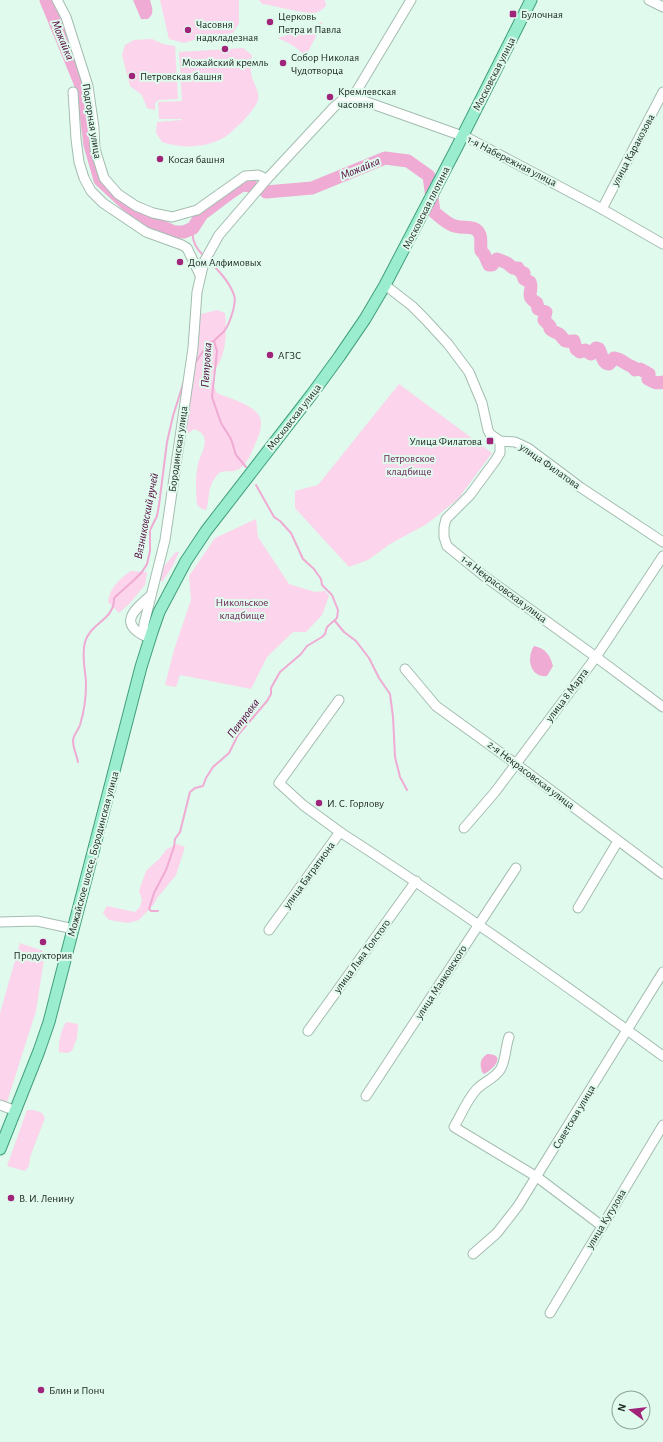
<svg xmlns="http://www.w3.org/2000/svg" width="663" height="1442" viewBox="0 0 663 1442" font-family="'Alegreya Sans',sans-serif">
	<rect width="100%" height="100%" fill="#e0faed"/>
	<!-- green -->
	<g fill="#fcd4eb">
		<polygon points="160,0 239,0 239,23 233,33 200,38 184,43 169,39"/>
		<path d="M259,0H325L326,6C324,7 321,11 318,12C307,16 275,5 262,4Z"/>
		<path d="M323,22L305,58C299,47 290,44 278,38Z"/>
		<polygon points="152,39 163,44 175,46 178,99 159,100 155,103 155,110 147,108 142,95 130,86 122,55 125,45 134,40"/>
		<path d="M243,48L252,55C251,63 250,69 252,77C254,85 260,92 258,100C256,107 246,118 241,123C236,127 231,133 225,137C205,148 183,149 162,142L156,133L157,122L182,120V119H159L158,102L182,101L179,52Z"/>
		<path d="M217,310L225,313C226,327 227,342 222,356C216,375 206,370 217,393C230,399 263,406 261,425C261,432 256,442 253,449C250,456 245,467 237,470C228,474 222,467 215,478C207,488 210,499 206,510L202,509L197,505C196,492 195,478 198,464C200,456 207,446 204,437C202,432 199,431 194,429L185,436L184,430L201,314Z"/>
		<polygon points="399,384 492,453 458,499 427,524 390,544 368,560 349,567 295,508 295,491 318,485"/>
		<polygon points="256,519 258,537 289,584 315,592 325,591 329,596 322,615 306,632 293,632 267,657 251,689 180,675 176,687 165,685 174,650 191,600 189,576 215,538"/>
		<polygon points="176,552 179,552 172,567 162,582 160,580 164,566"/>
		<path d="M131,571L147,572L145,585L130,603L119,613L108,602C109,589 120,578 131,571Z"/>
		<polygon points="177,844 185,847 176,875 157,898 154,904 139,920 128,923 109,920 103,913 107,906 135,912 140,907 142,899 139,891 146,871 159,859 167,849"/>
		<polygon points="20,943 43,951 44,959 36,1011 6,1105 0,1102 0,1013"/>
		<path d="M66,1022L78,1024L77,1038L72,1051L67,1053L59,1052C58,1042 61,1031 66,1022Z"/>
		<polygon points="27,1110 34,1110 42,1113 45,1118 30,1157 29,1166 25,1171 7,1166"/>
	</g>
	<!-- water -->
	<g fill="#efabd3">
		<path d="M133,0H150C152,8 155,13 148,19H141Z"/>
		<path d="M534,646C545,648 550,655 553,666L547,676C530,678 526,658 534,646Z"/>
		<path d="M487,1054C507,1054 494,1069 484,1074L482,1072C480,1064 479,1060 487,1054Z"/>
	</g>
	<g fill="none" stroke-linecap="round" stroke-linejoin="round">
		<!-- stream -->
		<g stroke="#efabd3" stroke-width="2">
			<path d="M193,228C191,239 195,248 204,256"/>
			<path d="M208,260C218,270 229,281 234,295C237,302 230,323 225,330C222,334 217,337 214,341L217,351L212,397L221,423L231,439L236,455L246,467"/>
			<polyline points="195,363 208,344 214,341"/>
			<polyline points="335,621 344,632 356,641 369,658 379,678 390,694 393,717 395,757 400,777 407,790"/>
			<path d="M78,762C77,756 73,748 73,741C73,735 78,731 80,725C84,712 86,698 86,685C86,671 81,657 85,642C90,623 115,620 114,598L134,580L142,572L147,564L150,551V530L157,516L159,505L167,442L173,416L184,381"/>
			<polyline points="158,911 151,911 149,909 154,893 166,870 174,847 175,839 180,832 190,792 195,788 203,786 206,778 213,767 229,753 238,735 267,701 271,694 271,688 280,672 301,654 307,646 322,637 325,634 327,627 337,618 338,610 332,595 322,585 321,579 314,569 303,559 291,533 280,521 274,517 256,485"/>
		</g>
		<!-- river -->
		<g stroke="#efabd3" stroke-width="13">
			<polyline points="46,0 83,90 90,145 100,180 140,217 174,232 184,232 193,228 202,214 230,193 242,185 252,186"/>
			<path d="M266,192L312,188L385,158L408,161L429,176L434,212C439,216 445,222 452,225C461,230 476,223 480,235C482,241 480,246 481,251L484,254L489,265H492L497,259L507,263L513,268H518L519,271L524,273L523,276L524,279L530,282C534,291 524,296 537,303L538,309L546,312L544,320L550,326V329C553,332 556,332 559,334C566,340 561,342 574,341L576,349L580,352L585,350L591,354L596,348L599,349C602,354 602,364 609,364L614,358C622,359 626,365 633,367L635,370L640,369L649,374L648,379C653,382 657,384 663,382"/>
		</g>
		<defs>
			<g id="minor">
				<polyline points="57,0 66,17 88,86 94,128 95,149 104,178 118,194 136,206 153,213 172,217 197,210 245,176 258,175 267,179"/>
				<polyline points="649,0 663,7"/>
				<polyline points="73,92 76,139 79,162 84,178 91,191 103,203 146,232 182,245 187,248 200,275"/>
				<polyline points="353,97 411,0"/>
				<polyline points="602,209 663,92"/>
				<polyline points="385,285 412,306 425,319 448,344 469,372 482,403 488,430 490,434 500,441 515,442 528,448 580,487 663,542"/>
				<polyline points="500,441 500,453 495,461 470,495 446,519 444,527 444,537 447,546 484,576 596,657 663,707"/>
				<polyline points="143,635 144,624 165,540 193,348 197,292 204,262 219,235 267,179 334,107 345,98 353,97 468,138 602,209 663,244"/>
				<path d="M147,637C118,624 133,611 150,596"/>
				<polyline points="405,669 436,706 516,764 663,874"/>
				<polyline points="464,828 495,792 596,657 663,556"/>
				<path d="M340,832C450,903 557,979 663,1056"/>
				<polyline points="578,908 618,841"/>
				<polyline points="0,922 37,921 74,929"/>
				<polyline points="269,930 340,832 303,805 279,783 339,700"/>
				<polyline points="308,1031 416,881"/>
				<path d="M509,1037C505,1048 506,1061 500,1070C494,1079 483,1082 476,1090C467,1100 461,1115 454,1127L537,1177L602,1226"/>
				<polyline points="366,1096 516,868"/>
				<polyline points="0,1105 16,1111"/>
				<polyline points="473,1254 497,1233 518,1206 663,972"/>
				<polyline points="550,1313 663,1125"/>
			</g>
			<polyline id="major" points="0,1149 39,1051 49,1022 141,667 152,632 159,612 186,561 206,531 312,394 339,357 365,319 385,285 457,147 531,0"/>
		</defs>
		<!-- minor casing -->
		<use href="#minor" stroke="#a4bdb1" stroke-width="11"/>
		<!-- major casing -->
		<use href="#major" stroke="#429f7d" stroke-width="13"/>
		<!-- minor -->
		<use href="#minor" stroke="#fff" stroke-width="9"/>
		<!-- major -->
		<use href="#major" stroke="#9aedcf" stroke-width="11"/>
	</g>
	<!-- markers -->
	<g fill="#9f247a" stroke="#e0faed" stroke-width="1.5">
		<rect x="509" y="10" width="8" height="8" rx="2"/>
		<circle cx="270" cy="22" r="4"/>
		<circle cx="188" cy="30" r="4"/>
		<circle cx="225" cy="49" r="4"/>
		<circle cx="283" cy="63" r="4"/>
		<circle cx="132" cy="76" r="4"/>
		<circle cx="330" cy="97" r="4"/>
		<circle cx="160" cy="159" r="4"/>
		<circle cx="180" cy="262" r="4"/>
		<circle cx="270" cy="355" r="4"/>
		<rect x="486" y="437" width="8" height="8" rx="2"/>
		<circle cx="319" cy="803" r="4"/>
		<circle cx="43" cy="942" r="4"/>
		<circle cx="11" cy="1198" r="4"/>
		<circle cx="41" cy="1390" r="4"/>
	</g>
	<g text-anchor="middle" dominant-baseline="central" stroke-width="4" stroke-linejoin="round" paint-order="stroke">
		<!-- poi labels -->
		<g font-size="11" fill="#1a2420" stroke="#e0faed" text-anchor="start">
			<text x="521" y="14">Булочная</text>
			<text x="278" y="16">Церковь<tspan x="278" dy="13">Петра и Павла</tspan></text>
			<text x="196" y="24">Часовня<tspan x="196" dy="13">надкладезная</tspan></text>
			<text x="291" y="57">Собор Николая<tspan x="291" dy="13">Чудотворца</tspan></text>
			<text x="225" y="62" text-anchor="middle">Можайский кремль</text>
			<text x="140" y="76">Петровская башня</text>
			<text x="338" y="91">Кремлевская<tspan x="338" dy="13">часовня</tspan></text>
			<text x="168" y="159">Косая башня</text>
			<text x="188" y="262">Дом Алфимовых</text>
			<text x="278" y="355">АГЗС</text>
			<text x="482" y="441" text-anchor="end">Улица Филатова</text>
			<text x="327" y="803">И. С. Горлову</text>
			<text x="43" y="955" text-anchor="middle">Продуктория</text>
			<text x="19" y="1198">В. И. Ленину</text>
			<text x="49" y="1390">Блин и Понч</text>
		</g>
		<!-- street labels -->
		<g font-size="11" fill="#1a2420" stroke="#e0faed">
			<text transform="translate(494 74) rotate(-63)">Московская улица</text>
			<text transform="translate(92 121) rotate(81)">Подгорная улица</text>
			<text transform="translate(633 150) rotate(-62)">улица Каракозова</text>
			<text transform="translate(512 161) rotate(27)">1-я Набережная улица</text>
			<text transform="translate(426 208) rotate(-63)">Московская плотина</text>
			<text transform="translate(294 417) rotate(-52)">Московская улица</text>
			<text transform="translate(178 449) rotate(-82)">Бородинская улица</text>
			<text transform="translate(550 466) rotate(35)">улица Филатова</text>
			<text transform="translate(504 589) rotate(37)">1-я Некрасовская улица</text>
			<text transform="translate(567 695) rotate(-53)">улица 8 Марта</text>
			<text transform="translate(531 775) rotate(37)">2-я Некрасовская улица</text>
			<text transform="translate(93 854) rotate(-75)">Можайское шоссе, Бородинская улица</text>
			<text transform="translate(309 875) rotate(-54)">улица Багратиона</text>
			<text transform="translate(362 956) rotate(-54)">улица Льва Толстого</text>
			<text transform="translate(441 982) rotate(-57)">улица Маяковского</text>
			<text transform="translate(574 1117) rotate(-59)">Советская улица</text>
			<text transform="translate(606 1219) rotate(-59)">улица Кутузова</text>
		</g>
		<!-- park labels -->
		<g font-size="11" fill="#6a1d52" stroke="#e0faed">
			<text x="409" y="458">Петровское<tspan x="409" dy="13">кладбище</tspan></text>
			<text x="242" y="602">Никольское<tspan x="242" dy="13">кладбище</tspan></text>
		</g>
		<!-- water labels -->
		<g font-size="12" font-style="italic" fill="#4f0039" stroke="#e0faed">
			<text transform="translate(63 40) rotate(68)">Можайка</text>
			<text transform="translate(360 168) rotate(-22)">Можайка</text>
			<text transform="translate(206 365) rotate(-86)">Петровка</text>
			<text transform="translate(146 516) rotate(-79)">Вязниковский ручей</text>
			<text transform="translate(243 718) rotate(-53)">Петровка</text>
		</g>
	</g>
	<!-- north arrow -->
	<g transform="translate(631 1410) rotate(285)"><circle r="19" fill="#e0faed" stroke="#91a49b"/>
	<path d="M0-3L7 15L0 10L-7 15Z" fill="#9f247a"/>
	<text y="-6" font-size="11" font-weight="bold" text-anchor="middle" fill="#1a2420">N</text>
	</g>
</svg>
